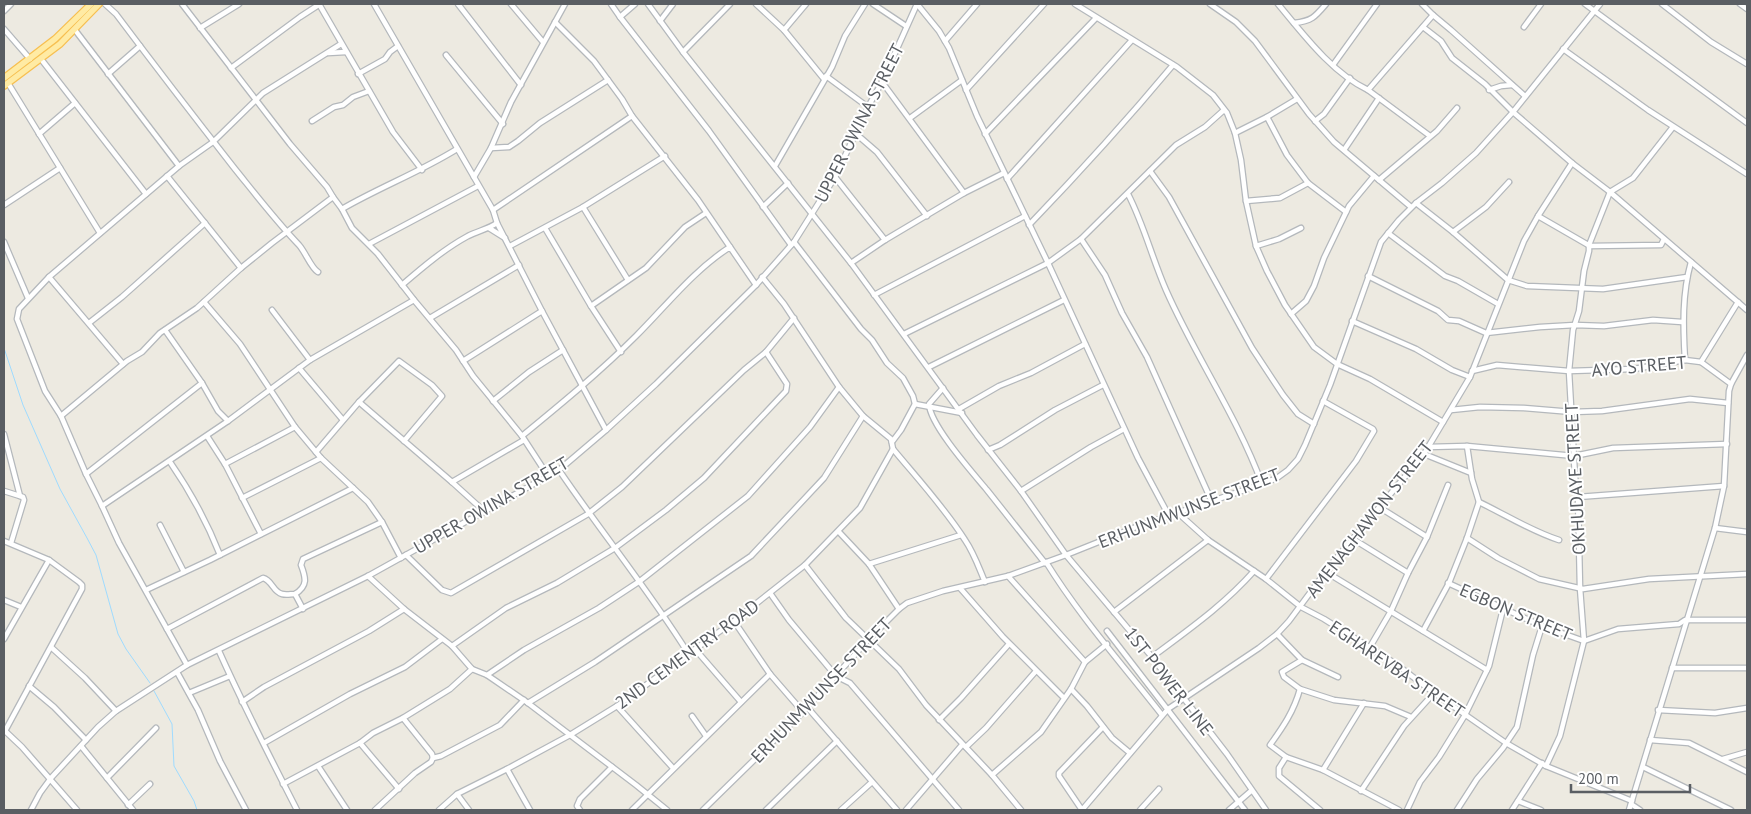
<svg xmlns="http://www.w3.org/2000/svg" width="1751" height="814" viewBox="0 0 1751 814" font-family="'PT Sans',sans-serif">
	<rect width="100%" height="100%" fill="#edeae1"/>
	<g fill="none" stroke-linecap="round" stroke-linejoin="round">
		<!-- stream -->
		<g stroke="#9fdbff" stroke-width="1">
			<polyline points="4,348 23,405 60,489 87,538 96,555 118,634 126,649 150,683"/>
			<polyline points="154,691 172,724 174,766 194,801 197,810"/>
		</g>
		<defs>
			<g id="minor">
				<path d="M105,4L116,14C155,66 195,118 235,169C256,195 276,221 299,245C306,253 311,268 318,272"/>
				<polyline points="182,4 290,144 327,187 333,197"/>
				<polyline points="319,4 393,132 422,170"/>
				<polyline points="374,4 493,210 497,223 542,311 606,430"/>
				<polyline points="458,4 521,85"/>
				<polyline points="511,4 543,42"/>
				<polyline points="611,4 620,17"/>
				<polyline points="635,4 620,17 709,131 791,245"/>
				<polyline points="648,4 683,52 851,263 977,435 1021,491 1066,555 1152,657 1227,754 1266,810"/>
				<polyline points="756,4 784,30 824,79"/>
				<polyline points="873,4 906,26"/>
				<polyline points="917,4 939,31 949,48 977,116 1048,263 1138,458 1169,516"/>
				<polyline points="1075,4 1177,67 1213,95 1227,113 1235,133 1241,160 1246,201 1256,246 1267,271 1285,305 1314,347 1337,364 1370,379 1443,422"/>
				<polyline points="1210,4 1236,22 1255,41 1309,114 1334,142 1411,207"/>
				<path d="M1278,4C1303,34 1332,73 1368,90L1433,15"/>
				<polyline points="1422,4 1433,15 1451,30 1525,96"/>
				<polyline points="1585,4 1747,123"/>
				<polyline points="1662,4 1711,42 1747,64"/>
				<polyline points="1740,4 1747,9"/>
				<polyline points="4,11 11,4"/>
				<polyline points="660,21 673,4"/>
				<polyline points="555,22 594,61 622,99 632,116 698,200 730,247"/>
				<path d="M1294,23C1312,21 1315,17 1326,4"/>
				<polyline points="1423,27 1441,41 1452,58 1485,84 1513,112 1572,163 1610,192 1747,310"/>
				<polyline points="1524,27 1541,4"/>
				<polyline points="200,28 239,4"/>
				<polyline points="4,29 30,59"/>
				<polyline points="75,30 179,166"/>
				<polyline points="784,30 806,4"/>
				<polyline points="945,41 977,4"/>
				<polyline points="1563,49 1648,110 1747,174"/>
				<polyline points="683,52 730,4"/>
				<polyline points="328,53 346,52"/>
				<polyline points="446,55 503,124"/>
				<polyline points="41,59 146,194"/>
				<polyline points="1333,65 1377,4"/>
				<polyline points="231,68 300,17 320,4"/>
				<polyline points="108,74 140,46"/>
				<polyline points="358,74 385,59 390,52 398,46"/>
				<polyline points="826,76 868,107"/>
				<polyline points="882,82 964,193"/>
				<polyline points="8,83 100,233"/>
				<polyline points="966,90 1044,4"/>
				<polyline points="1368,90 1430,136"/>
				<polyline points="1489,90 1501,86 1512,85"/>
				<polyline points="1267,117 1287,155 1308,183 1346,212"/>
				<polyline points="910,118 962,80"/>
				<polyline points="312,121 334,107 343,105 353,97 369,91"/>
				<polyline points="1315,121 1324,114 1350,78"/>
				<polyline points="855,133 877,152 927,216"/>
				<polyline points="1235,133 1267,117 1297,99"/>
				<polyline points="39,134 75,103"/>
				<polyline points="985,134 1096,18"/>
				<polyline points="491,148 509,147 518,141 540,123 608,80"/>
				<polyline points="1344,150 1379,98"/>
				<polyline points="775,166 832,67 845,36 865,4"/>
				<polyline points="1150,171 1169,197 1252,348 1283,395 1298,414 1314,424"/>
				<polyline points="167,176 241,268"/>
				<polyline points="474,177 491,148 511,102 565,4"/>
				<polyline points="835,177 885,240 964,193 1004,173"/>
				<polyline points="1007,179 1132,40"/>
				<polyline points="1379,180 1437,131 1457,108"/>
				<path d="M1128,194C1144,225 1152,258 1166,290C1195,356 1237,416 1262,484"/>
				<polyline points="1246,201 1280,198 1308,183"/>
				<polyline points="1416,203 1453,232 1508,280"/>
				<polyline points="4,205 60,168"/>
				<polyline points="583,207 628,280"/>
				<polyline points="763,207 788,183"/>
				<polyline points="342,209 352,228 378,254 414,300 456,350 473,376 522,436 548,476"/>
				<polyline points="493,210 632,116"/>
				<polyline points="1538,216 1590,246 1661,245 1664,239"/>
				<path d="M1029,225C1079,173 1127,120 1173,65"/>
				<polyline points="489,228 505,238"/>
				<polyline points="545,228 591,306 621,352"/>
				<polyline points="1453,232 1486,207 1509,182"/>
				<polyline points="1388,233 1445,276 1458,281 1498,304"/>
				<polyline points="1081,239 1105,275 1122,313 1147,357 1212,502"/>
				<polyline points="4,242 28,298"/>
				<polyline points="794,242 861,329 872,340 887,363 903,378 913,396 915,404 901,430 892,442"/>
				<polyline points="369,244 478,186"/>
				<polyline points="510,246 583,207 665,156"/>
				<polyline points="1256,246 1279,239 1301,228"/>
				<polyline points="851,263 885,240"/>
				<polyline points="1368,276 1438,311 1448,320 1459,321 1486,333 1540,327 1575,325 1604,326 1653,320 1682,322"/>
				<polyline points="49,277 123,364"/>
				<path d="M762,277L784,304L839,387L863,416L891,439L893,449C917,478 944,507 965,540C974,553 979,568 985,582"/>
				<polyline points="1508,280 1527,286 1603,289 1687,277"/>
				<path d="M402,285C423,267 444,249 468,236C478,231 488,229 497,223"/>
				<polyline points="874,295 1025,216"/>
				<polyline points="204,302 240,344 295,427 321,458 368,502 382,522 401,558"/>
				<polyline points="591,306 646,268 685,227 706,213"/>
				<polyline points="272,310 310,360 414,300"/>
				<polyline points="1291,314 1306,301 1314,286 1324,258 1349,206 1374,176"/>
				<polyline points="430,318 519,265"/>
				<polyline points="1352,321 1416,349 1452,370 1470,377"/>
				<polyline points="89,323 122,297 205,223"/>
				<polyline points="165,330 202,383 218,411 228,421"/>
				<polyline points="904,334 1048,263 1081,239 1176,145 1205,127 1224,110"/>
				<path d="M1685,360C1683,327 1682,294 1691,262"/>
				<polyline points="463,361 542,311"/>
				<polyline points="1701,362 1738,302"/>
				<polyline points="929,367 1064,300"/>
				<polyline points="299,368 343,420"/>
				<polyline points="1472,371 1497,365 1569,371 1634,369 1685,360 1701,362 1731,384"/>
				<path d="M943,388L929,404C930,425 972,472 987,490C1006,514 1025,538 1045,563"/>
				<polyline points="493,401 529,372 563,350"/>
				<polyline points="359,402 452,482 485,512"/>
				<polyline points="915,404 962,413"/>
				<polyline points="959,409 999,386 1031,373 1085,344"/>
				<polyline points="1451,410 1480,407 1524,408 1572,412 1602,411 1690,399 1728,403"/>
				<path d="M61,416L127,361L142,352L160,333L197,308L241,268L272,243L333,197L342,209C380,187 420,172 457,149"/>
				<polyline points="4,434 20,496"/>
				<polyline points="207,436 225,464 261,534"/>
				<path d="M522,436C561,404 600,372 636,336C666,306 694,270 730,247L756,285"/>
				<polyline points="1428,447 1467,446 1574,456 1613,448 1727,444"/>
				<polyline points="988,450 1000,445 1055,410 1103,385"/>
				<polyline points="316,452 359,402 399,361 432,385 442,396 404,441"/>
				<polyline points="1424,454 1471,473"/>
				<path d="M170,462C190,491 207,522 220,555"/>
				<polyline points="225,464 295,427"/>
				<path d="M559,470C601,532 648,589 688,653"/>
				<polyline points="86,474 202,383"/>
				<polyline points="452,482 524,440"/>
				<polyline points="4,491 23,497 24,500 11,543"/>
				<polyline points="1021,491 1091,447 1124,429"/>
				<polyline points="1578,497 1724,486"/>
				<polyline points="242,498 321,458"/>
				<path d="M1479,502C1506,515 1531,531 1559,540"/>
				<polyline points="102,506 228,421 310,360"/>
				<polyline points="1379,507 1427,537"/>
				<polyline points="1178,513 1208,540 1266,579 1301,607 1324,619 1396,664 1434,693 1506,743 1546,766 1632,801"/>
				<polyline points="160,525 184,572"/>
				<polyline points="1715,528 1747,532"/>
				<polyline points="839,532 869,564 899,609"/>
				<polyline points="1467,538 1498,558 1539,579 1583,589 1649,579 1747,574"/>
				<polyline points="1353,539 1408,573"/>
				<polyline points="4,541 49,560 79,582 82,585 82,589 5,731"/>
				<polyline points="406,555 442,590 451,593 588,514 622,487 744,370 766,352 794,318"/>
				<path d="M1046,562C1080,617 1123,665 1162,715"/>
				<polyline points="869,564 961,535"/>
				<polyline points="805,565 846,618 899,669 926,705 992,775 1021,810"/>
				<polyline points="1326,572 1487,670"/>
				<polyline points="368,576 404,609 452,646 472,669 487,675 528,703 636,785 667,810"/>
				<polyline points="1266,579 1356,461 1374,431 1373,429 1323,401"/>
				<polyline points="1448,583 1542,626 1584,641 1618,629 1679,624 1685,620 1747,620"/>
				<polyline points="960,588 1003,637 1064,698"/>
				<polyline points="146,590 210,560 353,488"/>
				<polyline points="770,593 789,620 836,676 850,683 959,810"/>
				<polyline points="295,594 303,609"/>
				<polyline points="4,600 21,607"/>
				<polyline points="1114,612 1208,540"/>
				<polyline points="734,621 770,674 803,712"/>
				<path d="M167,629L263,578C272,580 273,592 282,594C286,595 291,594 295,594C308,586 306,578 301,565L303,559L382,522"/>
				<polyline points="1107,631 1245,810"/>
				<polyline points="1423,631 1449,583 1467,538 1479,502 1472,479 1467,446"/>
				<polyline points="1277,634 1302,660 1338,677"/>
				<polyline points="4,639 49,560"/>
				<polyline points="452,646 506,608 557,583 615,548 666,510 704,478 786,391 787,384 766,352"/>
				<polyline points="1370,647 1391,611 1408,573 1427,537 1448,485"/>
				<polyline points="52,648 85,678 116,711"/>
				<polyline points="695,649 741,702"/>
				<path d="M219,651C243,705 270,757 297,810"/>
				<path d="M1152,657C1188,630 1224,605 1254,571"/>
				<polyline points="1085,662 1107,644"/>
				<polyline points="187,665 119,543 102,506 86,474 61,416 45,391 17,319 19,309 49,277 179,166 213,142 263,93 341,44"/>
				<polyline points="1672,668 1747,668"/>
				<polyline points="177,672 198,710 220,761 246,810"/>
				<polyline points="487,675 524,650 599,608 640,581 748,496 810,427 839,387"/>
				<polyline points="29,686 54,707 86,740"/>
				<polyline points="1071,689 1087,706 1112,738 1130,753"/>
				<polyline points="1300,689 1284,677 1282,672 1302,660"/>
				<polyline points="189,693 230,676"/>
				<polyline points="242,702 264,687 369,631 404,609"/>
				<polyline points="528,703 595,662 751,556 824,478 863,416"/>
				<polyline points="617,706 673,768"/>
				<polyline points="807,707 897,810"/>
				<polyline points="1658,710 1715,713 1747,708"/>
				<polyline points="692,716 706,736"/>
				<polyline points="939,720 961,698 1009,644"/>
				<polyline points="4,730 22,747 77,810"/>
				<polyline points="1650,740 1689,743 1747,772"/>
				<polyline points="264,743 350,694 405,667 442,639"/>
				<polyline points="360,743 399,789"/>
				<polyline points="81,746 133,810"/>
				<polyline points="966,747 986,728 1036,671"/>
				<polyline points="1286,757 1279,768 1279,776 1320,810"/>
				<polyline points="433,758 432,754 403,718 450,689 472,669"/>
				<polyline points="1723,759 1747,752"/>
				<polyline points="318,766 347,810"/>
				<polyline points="1546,766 1560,736 1584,641 1580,588 1578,497 1575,477 1569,371 1573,330 1579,311 1584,271 1589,251 1589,245 1610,192 1633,178 1673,127"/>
				<polyline points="1643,767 1731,810"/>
				<polyline points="507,769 530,810"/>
				<polyline points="1323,770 1364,703"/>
				<polyline points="992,775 1041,732 1071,689 1085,662 1008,576"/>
				<polyline points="107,778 156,728"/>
				<polyline points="283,784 360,743 373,733 403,718"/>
				<polyline points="1361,791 1404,726 1434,693"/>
				<polyline points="457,794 469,810"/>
				<polyline points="1518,801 1541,810"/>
				<polyline points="1631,804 1640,810"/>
				<polyline points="128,805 150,784"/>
				<polyline points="31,810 40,793 51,778 98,727 116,711 187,665 368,576 548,476 559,470 606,430 656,384 756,285 794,242 835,177 868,107 882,82 917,4"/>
				<polyline points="375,810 415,773 431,762 433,758 441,756 500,725 524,700"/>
				<polyline points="439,810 457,794 507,769 570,735 617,706 734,621 805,565 860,508 893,449"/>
				<polyline points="580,810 577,806 580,799 612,767"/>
				<polyline points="632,810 770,674"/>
				<polyline points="703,810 803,712 868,640 899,609 907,603 943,591 1008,576 1066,555 1136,527 1262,484 1277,478 1288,470 1298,459 1305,445 1330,385 1381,242 1399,220 1416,203 1442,183 1476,153 1513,112 1600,4"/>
				<polyline points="766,810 837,741"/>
				<polyline points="841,810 872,782"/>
				<polyline points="906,810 962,745"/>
				<polyline points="1082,810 1168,709 1259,648 1277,634 1289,621 1330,566 1424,454 1470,377 1524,241 1538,216 1572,163"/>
				<polyline points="1082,810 1059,776 1059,773 1103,727"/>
				<polyline points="1140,810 1159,789"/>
				<polyline points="1229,810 1251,791"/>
				<path d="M1399,810L1323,770L1286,757L1270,745C1283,727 1294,711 1300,689L1334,700L1385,706L1411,717"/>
				<polyline points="1407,810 1420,782 1439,757 1465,715 1489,666 1503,609"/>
				<polyline points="1457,810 1477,779 1503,748 1517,727 1533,655 1542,626"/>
				<polyline points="1512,810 1542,763"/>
				<polyline points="1629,810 1715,528 1724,486 1729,391 1731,384 1747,355"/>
			</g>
			<g id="major">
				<polyline points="4,78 55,39 91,4"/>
				<polyline points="4,86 60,44 99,4"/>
			</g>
		</defs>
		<!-- minor casing -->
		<use href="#minor" stroke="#b4b8bc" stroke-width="7"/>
		<!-- major casing -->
		<use href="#major" stroke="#f7bf50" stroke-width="8"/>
		<!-- minor -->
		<use href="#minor" stroke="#fff" stroke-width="4.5"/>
		<!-- major -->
		<use href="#major" stroke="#ffeba4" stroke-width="5.5"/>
	</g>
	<g text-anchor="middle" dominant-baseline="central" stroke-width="4" stroke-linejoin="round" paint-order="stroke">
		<!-- street labels -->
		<g font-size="18" fill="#5a5e63" stroke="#fff">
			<text transform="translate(859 123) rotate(-63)">UPPER OWINA STREET</text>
			<text transform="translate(1639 366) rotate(-5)">AYO STREET</text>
			<text transform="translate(1575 479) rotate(-93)">OKHUDAYE STREET</text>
			<text transform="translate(491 505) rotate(-30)">UPPER OWINA STREET</text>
			<text transform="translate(1189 508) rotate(-21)">ERHUNMWUNSE STREET</text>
			<text transform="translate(1369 519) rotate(-52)">AMENAGHAWON STREET</text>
			<text transform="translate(1516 612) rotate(23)">EGBON STREET</text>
			<text transform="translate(687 654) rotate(-36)">2ND CEMENTRY ROAD</text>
			<text transform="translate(1397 669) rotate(34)">EGHAREVBA STREET</text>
			<text transform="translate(1169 681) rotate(52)">1ST POWER LINE</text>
			<text transform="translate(821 690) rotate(-46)">ERHUNMWUNSE STREET</text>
		</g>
	</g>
	<!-- border -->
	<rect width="1751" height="814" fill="none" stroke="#5a5e63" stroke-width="10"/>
	<!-- scale -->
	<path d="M1571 784v8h119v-8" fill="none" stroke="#5a5e63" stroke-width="2.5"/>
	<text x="1578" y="784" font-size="15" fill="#5a5e63" stroke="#ffffff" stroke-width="4" paint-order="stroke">200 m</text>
</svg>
